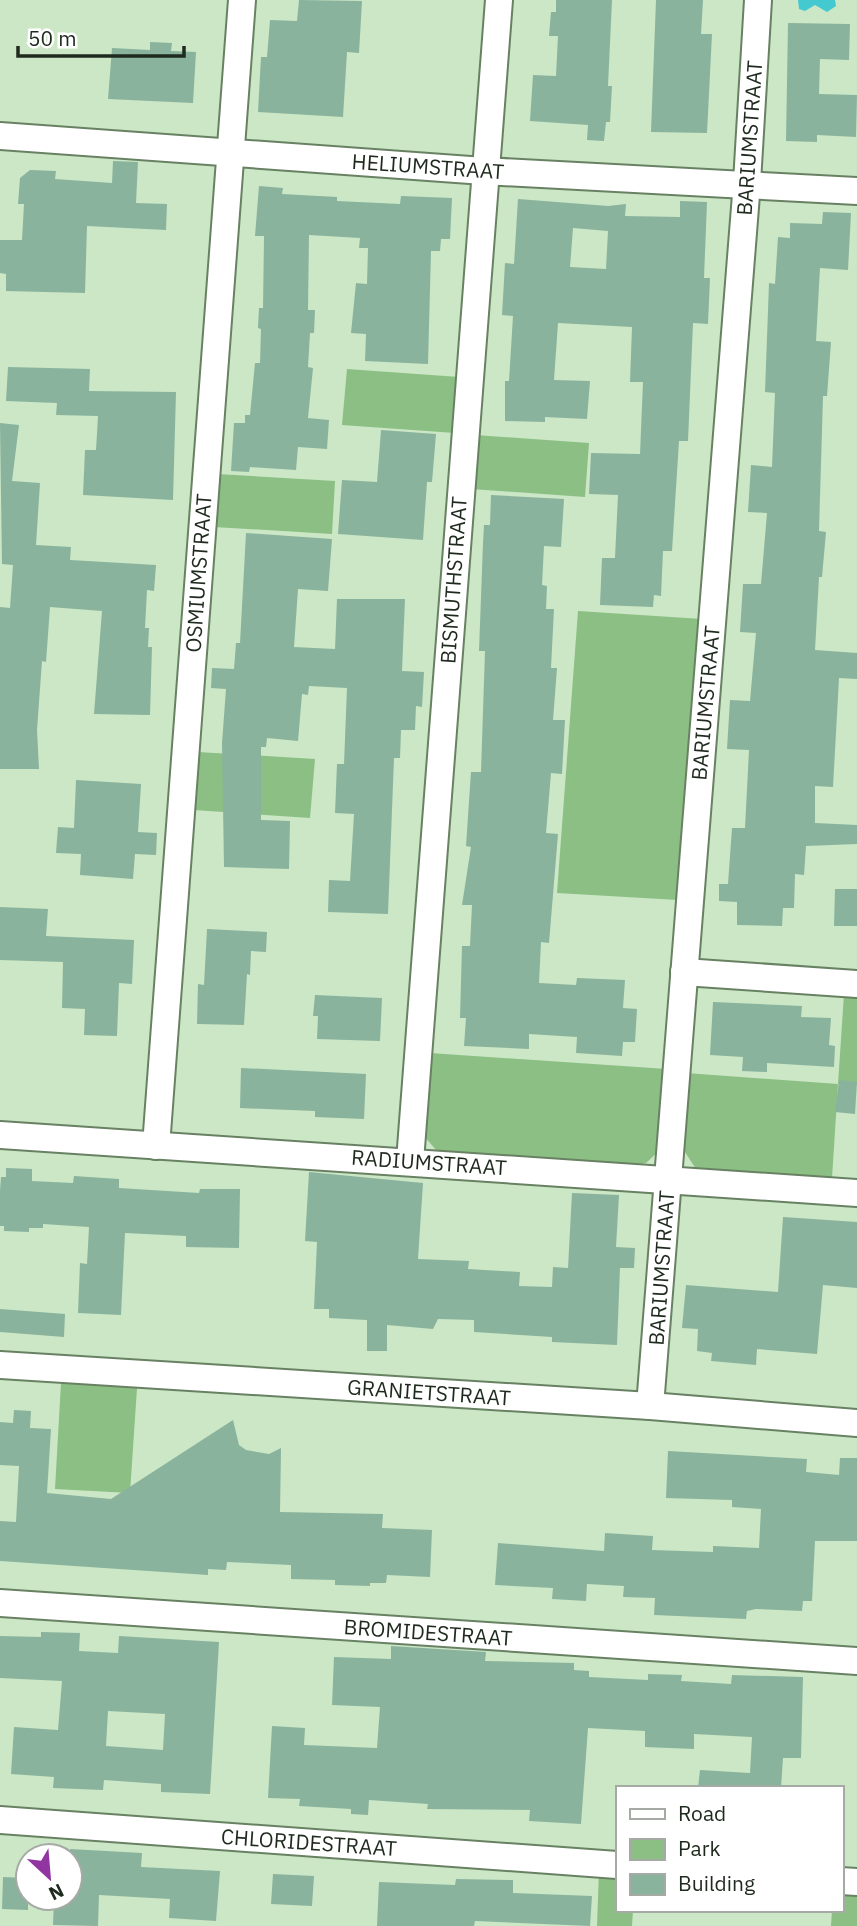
<svg xmlns="http://www.w3.org/2000/svg" width="857" height="1926" viewBox="0 0 857 1926" font-family="'IBM Plex Sans',sans-serif">
	<rect width="100%" height="100%" fill="#cbe7c6"/>
	<!-- green -->
	<g fill="#8cbf84">
		<polygon points="347,369 459,377 455,433 342,425"/>
		<polygon points="475,435 589,443 585,497 471,489"/>
		<polygon points="217,474 335,481 332,534 214,527"/>
		<polygon points="578,611 702,619 678,900 557,893"/>
		<polygon points="198,752 315,759 310,818 194,810"/>
		<polygon points="844,994 857,995 857,1085 838,1084 832,1178 696,1169 681,1146 686,1073 838,1084"/>
		<polygon points="430,1053 667,1069 660,1150 646,1163 635,1165 437,1151 423,1135"/>
		<polygon points="61,1383 137,1388 130,1493 55,1489"/>
		<polygon points="599,1870 617,1871 617,1910 633,1910 632,1926 597,1926"/>
		<polygon points="841,1890 857,1891 857,1926 831,1926 832,1910 841,1910"/>
	</g>
	<!-- water -->
	<polygon fill="#44c9d1" points="798,0 835,0 836,6 827,12 815,5 805,11 799,9"/>
	<!-- building -->
	<g fill="#8ab39d" fill-rule="evenodd">
		<polygon points="299,0 362,1 359,53 347,52 343,117 258,112 261,57 267,57 270,20 297,21"/>
		<polygon points="556,0 612,0 608,86 612,86 610,122 606,122 604,141 587,140 588,125 530,121 533,75 556,76 558,36 549,36 551,12 556,12"/>
		<polygon points="656,0 703,0 701,34 712,34 707,133 651,132"/>
		<polygon points="788,23 850,24 849,60 820,59 819,94 857,95 856,137 817,135 817,142 786,141"/>
		<polygon points="150,42 172,43 171,51 196,52 193,103 108,99 112,48 150,50"/>
		<polygon points="113,161 138,162 136,203 167,204 166,230 87,226 85,293 6,291 6,274 0,273 0,240 22,240 24,204 18,204 20,178 30,170 56,171 55,179 112,183"/>
		<polygon points="259,186 283,188 282,194 337,197 337,201 400,204 401,196 452,198 450,239 441,239 440,251 431,251 428,364 365,361 366,334 351,333 356,283 367,284 368,248 359,248 360,238 309,235 308,310 315,310 314,333 310,333 308,367 313,368 308,418 329,420 327,449 298,447 296,470 250,467 249,472 231,471 234,423 245,423 245,415 250,415 255,363 260,363 261,329 258,328 259,308 263,308 264,236 255,236"/>
		<path d="M518,199L608,206L626,204L625,216L680,217V201L707,202L704,278H710L708,324L693,323L688,441H679L672,551H663L661,596L654,595L653,607L600,605L602,558H615L618,495L589,494L591,453L640,454L643,382H630L632,327L558,323L554,380L590,381L587,419L545,417V422L505,421V381H509L513,316L502,315L505,263L514,264ZM573,228L608,231L606,269L570,267Z"/>
		<polygon points="823,212 851,213 848,270 820,268 816,341 831,342 827,396 823,396 819,531 826,532 822,577 819,577 815,650 857,653 857,679 839,678 833,787 815,786 815,823 857,825 857,844 806,846 804,875 795,874 794,908 783,908 782,926 737,925 737,902 719,901 719,884 728,884 732,828 745,828 749,750 727,749 730,700 750,701 756,633 740,632 743,584 761,584 767,513 748,512 751,465 772,467 775,393 765,392 769,283 775,284 778,237 790,238 790,223 822,224"/>
		<polygon points="8,367 90,369 89,391 176,392 173,500 83,495 85,450 96,450 98,416 56,415 57,403 6,401"/>
		<polygon points="0,423 19,425 12,481 40,483 36,545 71,547 70,560 156,565 154,591 147,590 145,628 149,628 148,647 152,647 150,715 94,714 102,611 50,607 46,662 42,661 37,730 39,769 0,769 0,607 10,608 13,565 2,564"/>
		<polygon points="381,430 436,434 432,482 427,482 423,540 338,534 342,480 377,482"/>
		<polygon points="491,495 564,499 561,547 544,546 542,585 547,586 546,609 554,609 551,668 557,668 553,720 565,720 562,774 551,773 546,833 558,834 549,943 541,942 539,983 576,985 577,978 625,980 623,1008 637,1009 635,1042 623,1042 622,1056 576,1053 577,1037 529,1034 529,1049 464,1046 466,1018 460,1018 462,946 470,946 472,905 462,905 471,847 466,846 471,772 481,772 485,651 479,651 483,543 484,525 490,525"/>
		<polygon points="246,533 332,539 328,591 298,589 294,647 335,649 337,599 405,599 402,671 424,672 422,707 416,706 415,730 401,730 400,758 394,758 388,914 328,912 329,880 350,881 354,814 335,813 337,764 344,764 347,688 309,686 308,695 302,694 298,741 267,738 266,747 261,747 261,820 290,821 289,869 224,867 222,743 226,689 211,688 212,668 234,669 236,643 240,643"/>
		<polygon points="76,780 141,784 138,832 157,833 156,855 135,854 133,879 80,875 81,854 56,853 58,827 74,828"/>
		<polygon points="835,889 857,889 857,926 834,926"/>
		<polygon points="0,907 48,909 46,936 134,940 132,984 119,983 117,1036 84,1035 85,1009 62,1008 63,962 0,960"/>
		<polygon points="207,929 267,932 266,952 251,951 250,975 247,974 244,1025 197,1024 198,984 204,985"/>
		<polygon points="315,995 382,998 380,1041 317,1039 318,1016 313,1016"/>
		<polygon points="713,1002 802,1006 801,1017 831,1018 829,1045 835,1046 834,1067 767,1063 767,1072 742,1071 743,1057 710,1055"/>
		<polygon points="241,1068 366,1074 364,1119 315,1117 315,1111 240,1108"/>
		<polygon points="839,1080 857,1082 855,1114 835,1112"/>
		<polygon points="6,1168 32,1169 32,1181 73,1183 74,1176 119,1179 119,1188 199,1193 200,1189 240,1189 239,1248 186,1247 186,1236 125,1233 121,1315 78,1313 80,1263 87,1264 89,1227 43,1224 43,1228 29,1228 29,1232 4,1231 4,1226 0,1226 0,1191 1,1177 6,1177"/>
		<polygon points="309,1172 423,1183 418,1259 469,1261 468,1269 520,1272 519,1286 552,1287 553,1267 568,1268 572,1193 619,1195 616,1247 635,1248 634,1268 620,1268 617,1345 552,1342 552,1337 474,1332 474,1320 438,1319 433,1329 387,1325 387,1351 367,1351 367,1320 329,1318 329,1309 314,1309 317,1242 305,1241"/>
		<polygon points="783,1217 857,1222 857,1288 823,1285 817,1354 757,1349 756,1365 711,1361 712,1353 697,1351 698,1329 682,1328 686,1285 778,1292"/>
		<polygon points="0,1309 65,1314 64,1337 0,1332"/>
		<polygon points="14,1410 31,1411 30,1428 51,1429 47,1493 111,1499 233,1420 239,1445 246,1450 269,1454 281,1448 280,1512 383,1514 382,1528 432,1530 430,1577 387,1575 386,1583 370,1583 370,1586 335,1585 335,1580 291,1579 291,1565 227,1562 226,1570 208,1569 208,1575 0,1561 0,1521 16,1522 19,1466 0,1465 0,1422 13,1423"/>
		<polygon points="668,1451 807,1459 806,1472 839,1475 840,1458 857,1458 857,1541 815,1541 812,1601 803,1601 802,1611 756,1609 747,1611 746,1619 654,1615 655,1598 623,1597 624,1586 587,1584 586,1601 552,1599 553,1588 495,1585 498,1543 604,1551 605,1533 653,1536 652,1550 713,1552 713,1546 759,1548 761,1509 732,1507 732,1500 666,1498"/>
		<path d="M41,1632L80,1633L79,1651L118,1653L119,1636L219,1642L210,1794L161,1792V1784L104,1780L103,1790L53,1788L54,1777L11,1774L14,1727L58,1730L62,1681L0,1678V1636L41,1637ZM108,1711L165,1714L163,1750L106,1746Z"/>
		<polygon points="391,1646 486,1652 485,1661 574,1663 574,1670 589,1671 589,1677 648,1680 648,1674 682,1675 681,1681 731,1684 732,1675 803,1677 801,1758 783,1758 781,1788 698,1788 700,1770 750,1773 752,1737 694,1734 694,1749 645,1747 645,1731 588,1728 581,1824 529,1821 530,1810 427,1809 428,1804 369,1800 368,1815 351,1814 351,1809 299,1806 300,1799 268,1798 272,1726 305,1728 304,1745 377,1748 380,1707 332,1705 334,1657 391,1659"/>
		<polygon points="70,1849 142,1853 141,1867 220,1871 216,1921 169,1918 170,1899 99,1895 98,1926 53,1925 54,1898 70,1898"/>
		<polygon points="273,1874 314,1876 312,1906 271,1904"/>
		<polygon points="3,1877 28,1878 28,1910 2,1909"/>
		<polygon points="456,1879 513,1880 513,1893 592,1896 590,1926 475,1921 474,1926 377,1926 379,1882 455,1885"/>
	</g>
	<g fill="none" stroke-linecap="round" stroke-linejoin="round">
		<defs>
			<g id="minor">
				<polyline points="0,136 484,171 857,191"/>
				<polyline points="684,972 857,984"/>
				<polyline points="0,1135 857,1193"/>
				<polyline points="156,1146 242,0"/>
				<polyline points="410,1161 499,0"/>
				<polyline points="0,1365 650,1406 857,1423"/>
				<polyline points="650,1406 747,182 758,0"/>
				<polyline points="0,1603 857,1661"/>
				<polyline points="0,1820 617,1865"/>
				<polyline points="841,1881 857,1882"/>
			</g>
		</defs>
		<!-- minor casing -->
		<use href="#minor" stroke="#688163" stroke-width="30"/>
		<!-- minor -->
		<use href="#minor" stroke="#fff" stroke-width="26"/>
	</g>
	<g text-anchor="middle" dominant-baseline="central" stroke-width="7" stroke-linejoin="round" paint-order="stroke">
		<!-- street labels -->
		<g font-size="21" fill="#1f2a1e" stroke="#fff">
			<text transform="translate(749 138) rotate(-86)">BARIUMSTRAAT</text>
			<text transform="translate(428 166) rotate(4)">HELIUMSTRAAT</text>
			<text transform="translate(198 573) rotate(-86)">OSMIUMSTRAAT</text>
			<text transform="translate(453 580) rotate(-86)">BISMUTHSTRAAT</text>
			<text transform="translate(705 703) rotate(-85)">BARIUMSTRAAT</text>
			<text transform="translate(429 1162) rotate(4)">RADIUMSTRAAT</text>
			<text transform="translate(661 1268) rotate(-86)">BARIUMSTRAAT</text>
			<text transform="translate(429 1392) rotate(4)">GRANIETSTRAAT</text>
			<text transform="translate(428 1632) rotate(4)">BROMIDESTRAAT</text>
			<text transform="translate(309 1842) rotate(4)">CHLORIDESTRAAT</text>
		</g>
	</g>
	<!-- legend -->
	<rect x="616" y="1786" width="228" height="126" fill="#ffffff" stroke="#a5aaa5" stroke-width="2"/>
	<rect x="630" y="1809" width="35" height="10" fill="#ffffff" stroke="#a5aaa5" stroke-width="2"/>
	<text x="678" y="1821" font-size="21" fill="#1f2a1e">Road</text>
	<rect x="630" y="1839" width="35" height="21" fill="#8cbf84" stroke="#a5aaa5" stroke-width="2"/>
	<text x="678" y="1856" font-size="21" fill="#1f2a1e">Park</text>
	<rect x="630" y="1874" width="35" height="21" fill="#8ab39d" stroke="#a5aaa5" stroke-width="2"/>
	<text x="678" y="1891" font-size="21" fill="#1f2a1e">Building</text>
	<!-- north arrow -->
	<g transform="translate(49 1877) rotate(154)"><circle r="33" fill="#ffffff" stroke="#a5aaa5" stroke-width="2"/>
	<path d="M0-5L12 26L0 18L-12 26Z" fill="#9136a1"/>
	<text y="-10" font-size="19" font-weight="bold" text-anchor="middle" fill="#1f2a1e">N</text>
	</g>
	<!-- scale -->
	<path d="M18 46v10h166v-10" fill="none" stroke="#1f2a1e" stroke-width="3.5"/>
	<text x="28" y="46" font-size="21" fill="#1f2a1e" stroke="#ffffff" stroke-width="5" paint-order="stroke">50 m</text>
</svg>
